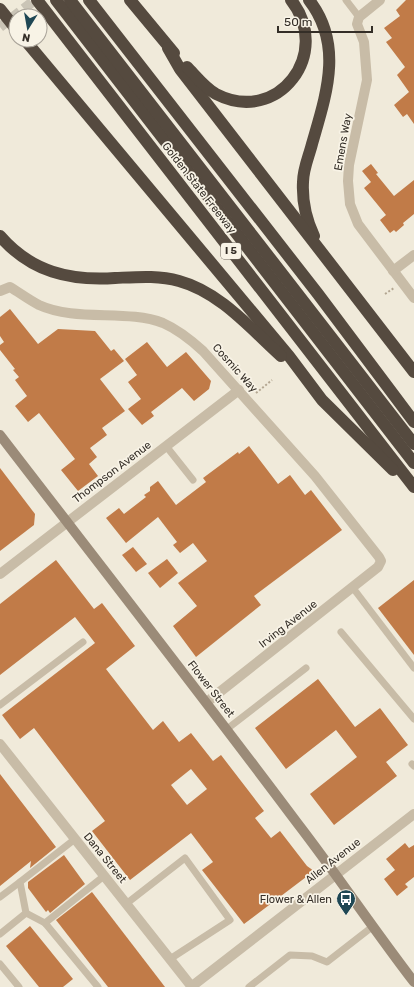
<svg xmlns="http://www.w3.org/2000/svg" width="414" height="987" viewBox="0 0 414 987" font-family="Rubik,sans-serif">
	<rect width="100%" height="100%" fill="#f0eada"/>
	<!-- building -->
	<g fill="#c17b48" fill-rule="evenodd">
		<polygon points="406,0 414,0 414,124 407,114 403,117 394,105 409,92 397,75 405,67 386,42 392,38 384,28 400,16 396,10"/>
		<polygon points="371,164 378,173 376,174 394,196 414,180 414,214 403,223 404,225 396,232 394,230 390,233 380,220 386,215 364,188 371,182 362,171"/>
		<polygon points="10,309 38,344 58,329 95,331 111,351 114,349 124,361 100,379 125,411 102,428 107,435 90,448 97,457 89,464 98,476 78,491 61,470 75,459 39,413 28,422 15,406 27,396 15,380 19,377 13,370 15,369 0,350 0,345 4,342 0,336 0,317"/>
		<polygon points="147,342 167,367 186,352 211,381 209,389 194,401 182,388 151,412 154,416 142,425 128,409 141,399 128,382 137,375 125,359"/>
		<polygon points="249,446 278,484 290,475 305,495 311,490 342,530 254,596 261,605 196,657 173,626 197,606 178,583 207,561 193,543 180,553 173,545 177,542 158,517 126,543 106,518 119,508 124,514 146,497 144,495 150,491 150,487 158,481 176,505 206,482 203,478 238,452 239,454"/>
		<polygon points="0,468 35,514 34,525 0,551"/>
		<polygon points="133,547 147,564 136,572 122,555"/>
		<polygon points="167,559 178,573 160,588 148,573"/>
		<path d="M56,560L94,609L102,603L135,646L106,669L153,730L163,721L179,742L191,733L213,761L221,755L264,811L255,818L271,838L280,831L307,866L314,871L244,924L202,870L213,862L191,833L130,880L92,831L105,821L34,728L20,739L2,715L95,643L75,617L0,675V604ZM191,769L207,789L187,805L171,785Z"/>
		<polygon points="414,580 414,655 378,608"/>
		<polygon points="318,679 355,727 380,708 408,745 386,762 397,776 334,825 310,794 357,757 336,730 286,769 255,728"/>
		<polygon points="0,774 56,847 30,868 31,861 0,886"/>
		<polygon points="405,843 409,848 414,845 414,877 405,884 408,887 397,896 384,879 395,870 386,859"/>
		<polygon points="64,855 85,884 50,913 48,910 46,912 28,888 28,882"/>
		<polygon points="92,892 165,987 108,987 56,920"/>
		<polygon points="30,926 73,979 63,987 39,987 6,946"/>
	</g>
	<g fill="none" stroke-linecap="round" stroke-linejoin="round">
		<!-- secondary-tunnel -->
		<polyline stroke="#cac4b6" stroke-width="10" stroke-dasharray="10 5" stroke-linecap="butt" points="0,27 35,0"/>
		<!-- path -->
		<g stroke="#b3a691" stroke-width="2" stroke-dasharray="2 2" stroke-linecap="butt">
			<polyline points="385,294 394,288"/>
			<polyline points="256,393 272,380"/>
		</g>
		<!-- lane -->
		<g stroke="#c8bca7" stroke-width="7">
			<polyline points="346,0 359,17"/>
			<polyline points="166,446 193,480"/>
			<polyline points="353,588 414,668"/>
			<polyline points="341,632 414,719"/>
			<polyline points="0,705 83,642"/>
			<polyline points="227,729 306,668"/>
			<polyline points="412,764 414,766"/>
			<polyline points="0,897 20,882"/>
			<polyline points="126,904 185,858 230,920 170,959"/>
			<polyline points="26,913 45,923 98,987"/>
			<polyline points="45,923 104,876"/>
			<polyline points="0,934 26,913 20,882 75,839"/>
			<polyline points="0,964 19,987"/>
			<polyline points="249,987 290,955 312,956 327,962 372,927"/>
		</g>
		<!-- street -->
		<g stroke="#c8bca7" stroke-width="10">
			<polyline points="380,0 359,17 357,24 364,42 367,80 349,165 348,181 350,204 358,224 414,298"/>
			<polyline points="393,271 414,255"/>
			<path d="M0,291L10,287C20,293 29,300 39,305C76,322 127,309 163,323C179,330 191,340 203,351L315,476L379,557L381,561L378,567L207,702"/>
			<polyline points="0,574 239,390"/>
			<polyline points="0,744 192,987"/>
			<polyline points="191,987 414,814"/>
		</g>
		<!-- secondary -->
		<path stroke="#9b8b78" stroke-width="10" d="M0,435C100,565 200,693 298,824C338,876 374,930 414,982"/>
		<!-- highway -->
		<g stroke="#554a3f" stroke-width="12">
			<polyline points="37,0 414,487"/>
			<polyline points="56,0 414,463"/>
			<polyline points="70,0 414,444"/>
			<polyline points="89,0 318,294 414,422"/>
			<polyline points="130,0 174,53"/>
			<path d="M309,0C344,45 326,95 312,144C309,156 303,169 303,182C302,201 306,219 314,236"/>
			<polyline points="25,40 289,356 322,400 393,470"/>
			<polyline points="168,48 180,69 414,372"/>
			<path d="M187,67C195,75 205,88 216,94C278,126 333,53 291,0"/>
			<path d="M0,236C31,272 70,281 115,278C137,277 158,275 179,281C220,292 251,329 281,356"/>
		</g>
		<!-- highway-bridge -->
		<polyline stroke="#554a3f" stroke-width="12" points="0,9 16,29"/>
	</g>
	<!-- icons -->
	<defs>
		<symbol id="bus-pin" viewBox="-11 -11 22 30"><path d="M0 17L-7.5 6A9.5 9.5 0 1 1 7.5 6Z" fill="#1f4754" stroke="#f8f3e6"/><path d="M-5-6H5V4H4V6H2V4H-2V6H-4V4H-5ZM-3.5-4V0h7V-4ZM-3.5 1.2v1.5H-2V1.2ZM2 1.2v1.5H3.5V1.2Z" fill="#fff"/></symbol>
	</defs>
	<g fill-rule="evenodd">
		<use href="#bus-pin" x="335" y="888" width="22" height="30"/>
	</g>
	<g text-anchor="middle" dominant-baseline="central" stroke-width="3.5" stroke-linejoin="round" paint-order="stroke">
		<!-- shield labels -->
		<rect fill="#f8f3e6" stroke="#6f6960" stroke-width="1" x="221" y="243" width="20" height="16" rx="3"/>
		<g font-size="10" font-weight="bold" fill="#342e27">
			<text x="231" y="251">I 5</text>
		</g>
		<!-- street labels -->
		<g font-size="11" fill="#342e27" stroke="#f8f3e6">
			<text transform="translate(343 142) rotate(-80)">Emens Way</text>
			<text transform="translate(199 188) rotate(52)">Golden State Freeway</text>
			<text transform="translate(235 368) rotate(48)">Cosmic Way</text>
			<text transform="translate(112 472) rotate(-37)">Thompson Avenue</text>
			<text transform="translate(288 624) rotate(-38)">Irving Avenue</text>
			<text transform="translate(211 689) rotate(52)">Flower Street</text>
			<text transform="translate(105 858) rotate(51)">Dana Street</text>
			<text transform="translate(333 861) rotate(-38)">Allen Avenue</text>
		</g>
		<!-- poi labels -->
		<g font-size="11" fill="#342e27" stroke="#f8f3e6" text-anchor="end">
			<text x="332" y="899">Flower &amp; Allen</text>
		</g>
	</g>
	<!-- north arrow -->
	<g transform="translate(28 28) rotate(191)"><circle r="19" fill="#f8f3e6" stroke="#aaa49a"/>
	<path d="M0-3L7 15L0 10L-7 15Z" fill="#1f4754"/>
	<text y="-6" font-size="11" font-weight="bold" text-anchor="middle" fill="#342e27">N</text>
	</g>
	<!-- scale -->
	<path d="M278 26v6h94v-6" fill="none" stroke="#342e27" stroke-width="2"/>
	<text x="284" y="26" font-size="12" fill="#342e27" stroke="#f8f3e6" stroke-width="3" paint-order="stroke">50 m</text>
</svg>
